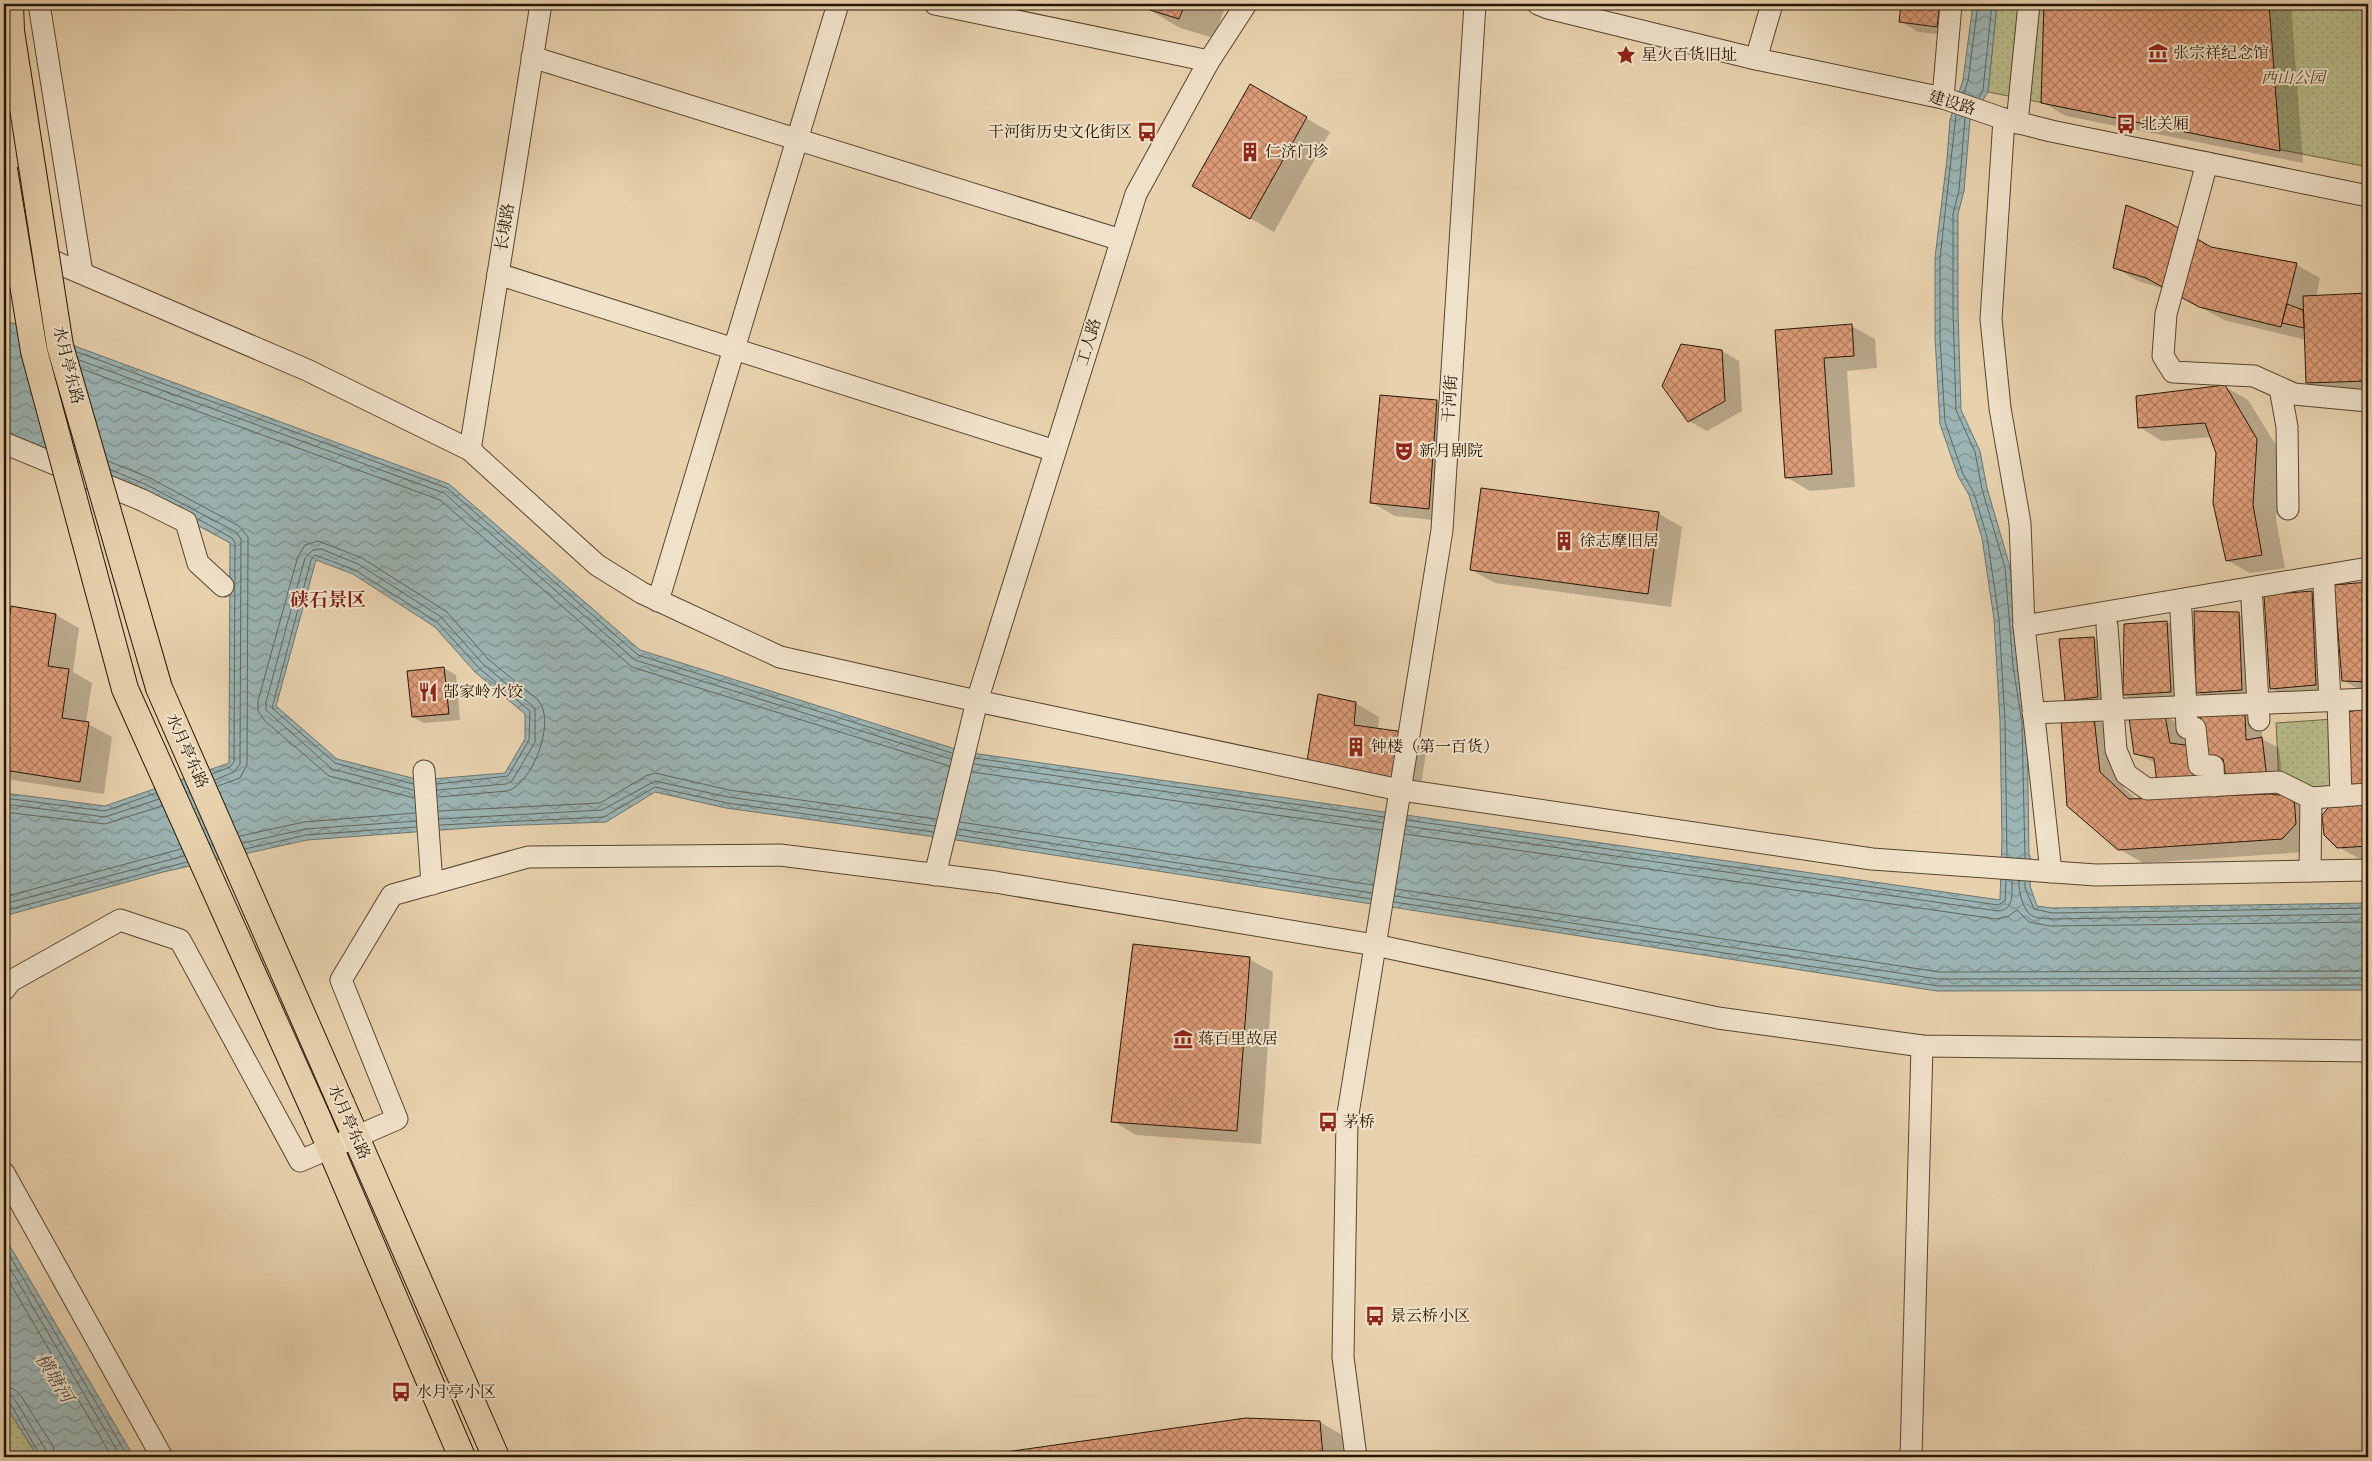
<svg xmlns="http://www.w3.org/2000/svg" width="2372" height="1461" viewBox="0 0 2372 1461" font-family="Cardo,'Noto Serif SC',serif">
	<defs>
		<pattern id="park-dots" width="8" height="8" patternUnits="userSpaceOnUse" patternTransform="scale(1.25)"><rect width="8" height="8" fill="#b8bb89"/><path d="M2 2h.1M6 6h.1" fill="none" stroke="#9ea075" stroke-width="1.8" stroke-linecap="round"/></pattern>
		<pattern id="water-waves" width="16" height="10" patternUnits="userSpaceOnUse" patternTransform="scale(1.25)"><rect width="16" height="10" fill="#9bb5b5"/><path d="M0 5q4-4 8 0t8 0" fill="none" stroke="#7e9291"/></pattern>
		<pattern id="building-cross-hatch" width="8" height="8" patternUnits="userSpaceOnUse" patternTransform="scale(1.25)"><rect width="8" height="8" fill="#dd9c78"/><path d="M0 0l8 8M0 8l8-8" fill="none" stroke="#b37e60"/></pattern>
	</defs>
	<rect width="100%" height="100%" fill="#e8d2ae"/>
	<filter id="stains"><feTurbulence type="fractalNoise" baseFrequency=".004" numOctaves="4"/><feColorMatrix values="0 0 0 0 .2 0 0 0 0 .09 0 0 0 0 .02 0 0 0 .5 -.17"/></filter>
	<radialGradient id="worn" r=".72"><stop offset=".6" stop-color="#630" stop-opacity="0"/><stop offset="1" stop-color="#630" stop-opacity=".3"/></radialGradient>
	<!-- park -->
	<g fill="url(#park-dots)" stroke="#706846">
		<polygon points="1997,4 2368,4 2368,167 1988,92"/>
		<polygon points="2334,719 2337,794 2279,781 2276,723"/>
		<polygon points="4,1403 38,1457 4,1457"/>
	</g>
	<!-- water -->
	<g fill="url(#water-waves)" stroke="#6d756e" fill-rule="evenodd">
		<path d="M1973,4H1997L1988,92L1970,120L1964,191L1958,214V311L1961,410L1980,451L1987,488L2010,567L2018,665L2027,723L2029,854L2032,863L2030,886L2037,906L2052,908L2368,903V990L1937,991L943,838L726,808L655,792L606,822L496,826L307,840L163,872L4,916V793L105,806L229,763L230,543L142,495L4,440V320L449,484L640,650L965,752L2000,900L2002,839L2000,721L1994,619L1982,538L1969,495L1958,476L1940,424L1935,338V258L1947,159L1950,120L1963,80ZM316,560L353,574L435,627L475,672L525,714V739L505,773L420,780L337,759L276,706Z"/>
		<polygon points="4,1236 134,1457 38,1457 4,1403"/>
	</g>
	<!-- shadow -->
	<g fill="#0003">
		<polygon points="1147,4 1226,4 1214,38 1180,28 1146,8"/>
		<polygon points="1902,4 1959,4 1955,36 1918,32 1900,21"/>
		<polygon points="2045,4 2291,4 2303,163 2066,116 2042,102"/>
		<polygon points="1250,86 1330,132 1274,232 1194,186"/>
		<polygon points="2211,248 2297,265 2320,278 2316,297 2368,295 2368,394 2331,396 2307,382 2306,340 2224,320 2171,291 2138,281 2114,267"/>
		<polygon points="1851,326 1875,339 1877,368 1847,371 1855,487 1810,491 1786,477 1776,331"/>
		<polygon points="1722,351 1739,361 1742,411 1707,431 1689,421"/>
		<polygon points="2225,387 2248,400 2281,453 2276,519 2285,568 2250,573 2227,560 2218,452 2212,437 2162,441 2139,427"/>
		<polygon points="1436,401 1460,415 1453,522 1395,516 1371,502"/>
		<polygon points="1659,514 1682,527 1671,607 1495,583 1471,570"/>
		<polygon points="2368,583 2368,691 2361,691 2343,680 2335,587"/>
		<polygon points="2311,592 2329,602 2334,694 2289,698 2271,688"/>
		<polygon points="2238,614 2256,624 2259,700 2215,703 2198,692"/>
		<polygon points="56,615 79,628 73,672 92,683 86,723 112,737 104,794 12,780 4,775 4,627 9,630"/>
		<polygon points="2167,622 2185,633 2189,701 2142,705 2124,695"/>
		<polygon points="2094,638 2111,648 2116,707 2084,711 2066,701"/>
		<polygon points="444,668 456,675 460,720 424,723 413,717 409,672"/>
		<polygon points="1355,703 1379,717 1378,730 1403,734 1427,747 1420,791 1332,774"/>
		<polygon points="2368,711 2368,795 2345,713"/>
		<polygon points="2244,715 2262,725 2262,739 2279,748 2284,788 2221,764 2212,791 2135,753 2165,716 2183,726 2186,747"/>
		<polygon points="2093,718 2117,731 2123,787 2137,800 2294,798 2318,812 2306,852 2143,863 2119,849 2068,805"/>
		<polygon points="2368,802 2368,860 2362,860 2338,847"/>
		<polygon points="1249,959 1273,972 1261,1144 1136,1135 1113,1121"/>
		<polygon points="1246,1419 1320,1422 1344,1436 1345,1457 978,1457"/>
	</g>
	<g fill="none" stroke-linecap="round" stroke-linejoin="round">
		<!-- shore -->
		<g stroke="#61665c" stroke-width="1">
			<polyline points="1964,93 1968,81 1978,4"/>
			<polyline points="1979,98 1983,90 1992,4"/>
			<polyline points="1956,115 1940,258 1940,338 1945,422 1963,474 1974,493 1987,537 1999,619 2005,721 2007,857"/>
			<polyline points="1965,118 1959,190 1953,214 1953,311 1956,410 1975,452 1982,489 2005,568 2013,666 2022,723 2025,858"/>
			<polyline points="77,352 447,488 638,655 952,753"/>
			<polyline points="79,360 444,493 635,660 951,759"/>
			<polyline points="82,369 440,500 632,667 949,766"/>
			<polyline points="108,461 150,478 239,526 248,537 247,765 240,778 218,786"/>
			<polyline points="111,470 147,485 236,532 241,539 240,764 234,772 215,780"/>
			<polyline points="198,519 232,538 235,543 234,762 230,767 212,774"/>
			<polyline points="975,758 1384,817"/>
			<polyline points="974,764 1383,823"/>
			<polyline points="972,772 1382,830"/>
			<polyline points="413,784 335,763 272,708 311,560 315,555 355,570 437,622 479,668 530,711 529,740 508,776 437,784"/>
			<polyline points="413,790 332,769 266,710 266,702 305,558 313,550 321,549 358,564 441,617 483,664 535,708 535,742 512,781 506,784 437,790"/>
			<polyline points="4,798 105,811 156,793"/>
			<path d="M414,798L329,776L265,721L258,711V701L298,556L305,545L318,541L362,558L447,612L488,659L538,700C557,721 532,785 507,791L438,797"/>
			<polyline points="4,804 105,817 159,799"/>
			<polyline points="439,811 600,803 646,776 655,773 729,790 936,819"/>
			<polyline points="4,812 105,824 162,806"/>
			<polyline points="439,819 602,810 655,781 728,797 935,826"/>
			<polyline points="1407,820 1998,905 2005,901 2006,880"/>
			<polyline points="960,822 1373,885"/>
			<polyline points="440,825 604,817 655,787 727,803 933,832"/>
			<path d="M1406,826L1998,911C2014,910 2012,894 2012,881"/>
			<polyline points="958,829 1372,893"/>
			<polyline points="1405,834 1996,919 2007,917 2017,910 2029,922 2050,926 2368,922"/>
			<polyline points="957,835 1371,899"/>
			<polyline points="240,836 304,822 415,813"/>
			<polyline points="243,843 306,829 416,821"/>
			<polyline points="245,849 306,835 416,827"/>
			<path d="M2019,881C2018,890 2023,910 2031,915C2036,919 2045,918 2051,919L2368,914"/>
			<polyline points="2025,882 2025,888 2034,909 2052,913 2368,908"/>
			<polyline points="1396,889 1939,972 2368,971"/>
			<polyline points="1395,896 1938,979 2368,978"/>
			<polyline points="4,897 181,849"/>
			<polyline points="1394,902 1938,986 2368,985"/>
			<polyline points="4,904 184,856"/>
			<polyline points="4,911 187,862"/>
			<polyline points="4,1246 128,1457"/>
			<polyline points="4,1258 121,1457"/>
			<polyline points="4,1273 112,1457"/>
			<polyline points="4,1387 14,1389 21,1396 53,1446 55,1457"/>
			<polyline points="4,1395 11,1396 15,1400 46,1450 48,1457"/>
			<polyline points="4,1401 10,1403 41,1457"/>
		</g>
	</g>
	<!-- building -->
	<g fill="url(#building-cross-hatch)" stroke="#271604">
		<polygon points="1146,4 1185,4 1179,19 1144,8"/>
		<polygon points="1901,4 1940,4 1937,27 1899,22"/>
		<polygon points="2044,4 2269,4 2280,151 2041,103"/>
		<polygon points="1250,84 1307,117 1250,219 1192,186"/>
		<polygon points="2126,205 2168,222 2211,247 2297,263 2281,327 2199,307 2146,278 2113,268"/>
		<polygon points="2368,293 2368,381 2306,383 2303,296"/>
		<polygon points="2287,304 2303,310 2304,328 2282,323"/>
		<polygon points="1852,324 1854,356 1824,358 1832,474 1785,478 1775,330"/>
		<polygon points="1681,344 1722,350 1725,401 1688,422 1662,386"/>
		<polygon points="2225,385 2257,439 2253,505 2262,555 2226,561 2213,503 2216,453 2205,423 2138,428 2136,396"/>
		<polygon points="1380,395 1437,400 1429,509 1370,503"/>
		<polygon points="1481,488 1659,512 1648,594 1470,570"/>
		<polygon points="2368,582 2368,682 2342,681 2334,585"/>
		<polygon points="2312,591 2316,685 2270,689 2264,595"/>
		<polygon points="11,606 56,614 48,666 69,669 62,718 89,722 80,782 4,770 4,657"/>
		<polygon points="2194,611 2239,612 2242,690 2196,693"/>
		<polygon points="2167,621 2171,692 2123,695 2124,624"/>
		<polygon points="2094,637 2098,697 2065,701 2059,639"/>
		<polygon points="444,667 449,714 412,717 407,671"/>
		<polygon points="1318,694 1356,702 1354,725 1404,732 1396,778 1307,761"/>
		<polygon points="2368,709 2368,785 2350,786 2344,712"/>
		<polygon points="2200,714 2245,714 2246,740 2262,737 2267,778 2227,782 2223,759 2202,754"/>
		<polygon points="2165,715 2170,743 2192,746 2195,782 2157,784 2154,758 2134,754 2129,718"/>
		<polygon points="2094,717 2100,772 2129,799 2271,794 2294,797 2296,824 2282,839 2118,850 2067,806 2061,720"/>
		<polygon points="2368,800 2368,846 2337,848 2324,835 2322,815 2333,802"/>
		<polygon points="1133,944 1250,957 1237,1131 1111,1122"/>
		<polygon points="1246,1418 1320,1421 1323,1457 970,1457"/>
	</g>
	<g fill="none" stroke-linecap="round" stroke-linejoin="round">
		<defs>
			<g id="minor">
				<polyline points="39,4 82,273"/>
				<polyline points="935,4 1209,61"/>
				<polyline points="1538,4 1548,8 1756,59 1943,98 2004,119 2051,131 2368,196"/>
				<polyline points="532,57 1121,240"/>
				<polyline points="1756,59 1772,4"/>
				<polyline points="1943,98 1951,4"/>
				<polyline points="2004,119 1991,319 2000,408 2020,523 2024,626 2051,872"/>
				<polyline points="2017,123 2029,4"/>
				<polyline points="2207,163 2166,314 2163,356 2173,372 2254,376 2294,394 2368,401"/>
				<polyline points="4,240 307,370 470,450 597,565 642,593 780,657 977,701 1395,789 1872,859 2096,875 2368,870"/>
				<polyline points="498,274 1055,451"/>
				<polyline points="2280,388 2287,427 2288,509"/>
				<polyline points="4,443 142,500 186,522 198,563 223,586"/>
				<polyline points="470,450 541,4"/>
				<polyline points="2324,586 2330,701"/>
				<polyline points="658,601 838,4"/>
				<polyline points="2252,601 2259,720"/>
				<polyline points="2181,612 2187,728 2195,728 2199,765 2213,766 2214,786"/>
				<polyline points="2024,626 2368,568"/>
				<polyline points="2107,626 2116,750 2126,774 2147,789 2279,782 2311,798 2368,794"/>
				<polyline points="2338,700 2341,796"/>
				<polyline points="2033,713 2368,699"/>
				<polyline points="424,771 432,884"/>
				<polyline points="2310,871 2311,798"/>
				<polyline points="935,875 977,701 1136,194 1209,61 1246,4"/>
				<polyline points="4,990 11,981 120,920 180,940 300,1161 397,1119 341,980 392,895 528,857 780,855 995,882 1375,945 1718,1018 1922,1046 2368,1051"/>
				<polyline points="4,1173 162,1457"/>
				<polyline points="1356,1457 1343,1357 1347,1120 1442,530 1475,4"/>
				<polyline points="1911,1457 1922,1046"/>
			</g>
			<g id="major">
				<polyline points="341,1103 496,1457"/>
				<polyline points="318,1119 462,1457"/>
			</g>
		</defs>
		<!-- minor casing -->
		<use href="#minor" stroke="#57452e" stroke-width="23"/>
		<!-- major casing -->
		<use href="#major" stroke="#271604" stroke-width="28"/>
		<!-- minor -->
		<use href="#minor" stroke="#f0e2ca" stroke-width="21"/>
		<!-- major -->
		<use href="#major" stroke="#e8d2ae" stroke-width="26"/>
		<defs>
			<g id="major-bridge">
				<polyline points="10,4 11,31 60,346 159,688 341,1103"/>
				<polyline points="4,169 34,351 125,689 318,1119"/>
			</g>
		</defs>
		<!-- major-bridge casing -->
		<use href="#major-bridge" stroke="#271604" stroke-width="28" stroke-linecap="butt"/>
		<!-- major-bridge -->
		<use href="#major-bridge" stroke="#e8d2ae" stroke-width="26"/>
	</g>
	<!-- icons -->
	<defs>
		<symbol id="museum-bare" viewBox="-9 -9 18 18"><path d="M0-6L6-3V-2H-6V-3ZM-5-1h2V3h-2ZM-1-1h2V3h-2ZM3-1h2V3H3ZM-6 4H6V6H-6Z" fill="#8f2418" stroke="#f0e2ca" stroke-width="2.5" paint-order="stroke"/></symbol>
		<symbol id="sight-bare" viewBox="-9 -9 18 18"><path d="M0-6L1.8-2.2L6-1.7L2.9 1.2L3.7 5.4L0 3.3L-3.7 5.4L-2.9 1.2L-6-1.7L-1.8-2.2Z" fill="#8f2418" stroke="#f0e2ca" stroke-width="2.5" paint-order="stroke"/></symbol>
		<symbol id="bus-bare" viewBox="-9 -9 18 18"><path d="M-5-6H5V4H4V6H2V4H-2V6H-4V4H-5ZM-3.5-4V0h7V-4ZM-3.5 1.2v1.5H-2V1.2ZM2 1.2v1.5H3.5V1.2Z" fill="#8f2418" stroke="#f0e2ca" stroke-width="2.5" paint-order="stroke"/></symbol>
		<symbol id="building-bare" viewBox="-9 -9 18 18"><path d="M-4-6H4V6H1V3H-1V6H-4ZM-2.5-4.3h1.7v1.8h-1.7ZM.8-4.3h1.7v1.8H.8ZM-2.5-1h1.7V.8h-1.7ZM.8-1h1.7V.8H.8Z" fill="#8f2418" stroke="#f0e2ca" stroke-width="2.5" paint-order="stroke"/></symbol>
		<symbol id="theatre-bare" viewBox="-9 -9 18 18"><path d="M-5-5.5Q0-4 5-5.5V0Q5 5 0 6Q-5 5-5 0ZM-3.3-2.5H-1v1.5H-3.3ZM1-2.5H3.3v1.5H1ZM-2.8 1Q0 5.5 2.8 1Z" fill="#8f2418" stroke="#f0e2ca" stroke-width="2.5" paint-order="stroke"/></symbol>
		<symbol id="restaurant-bare" viewBox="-9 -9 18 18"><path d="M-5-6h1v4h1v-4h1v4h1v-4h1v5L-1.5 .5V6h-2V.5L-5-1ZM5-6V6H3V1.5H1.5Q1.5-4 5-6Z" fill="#8f2418" stroke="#f0e2ca" stroke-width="2.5" paint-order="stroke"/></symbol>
	</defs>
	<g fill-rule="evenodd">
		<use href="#museum-bare" x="2144" y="39" width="28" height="28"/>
		<use href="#sight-bare" x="1612" y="41" width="28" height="28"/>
		<use href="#bus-bare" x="2112" y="110" width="28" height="28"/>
		<use href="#bus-bare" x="1133" y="118" width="28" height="28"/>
		<use href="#building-bare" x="1236" y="138" width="28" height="28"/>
		<use href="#theatre-bare" x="1390" y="437" width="28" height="28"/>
		<use href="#building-bare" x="1550" y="527" width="28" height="28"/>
		<use href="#restaurant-bare" x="414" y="678" width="28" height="28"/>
		<use href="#building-bare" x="1342" y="733" width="28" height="28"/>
		<use href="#museum-bare" x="1169" y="1025" width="28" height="28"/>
		<use href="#bus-bare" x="1314" y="1108" width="28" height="28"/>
		<use href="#bus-bare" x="1361" y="1302" width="28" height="28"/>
		<use href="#bus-bare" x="387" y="1378" width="28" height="28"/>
	</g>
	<g text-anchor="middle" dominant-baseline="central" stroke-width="4" stroke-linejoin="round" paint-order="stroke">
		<!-- poi labels -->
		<g font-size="16" fill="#271604" stroke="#f0e2ca" text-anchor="start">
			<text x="2173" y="53">张宗祥纪念馆</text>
			<text x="1641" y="55">星火百货旧址</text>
			<text x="2141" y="124">北关厢</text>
			<text x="1132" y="132" text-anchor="end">干河街历史文化街区</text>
			<text x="1265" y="152">仁济门诊</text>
			<text x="1419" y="451">新月剧院</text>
			<text x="1579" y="541">徐志摩旧居</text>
			<text x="443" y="692">郜家岭水饺</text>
			<text x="1371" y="747">钟楼（第一百货）</text>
			<text x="1198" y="1039">蒋百里故居</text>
			<text x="1343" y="1122">茅桥</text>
			<text x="1390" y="1316">景云桥小区</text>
			<text x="416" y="1392">水月亭小区</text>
		</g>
		<!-- park labels -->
		<g font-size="16" font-style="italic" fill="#52482c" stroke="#f0e2ca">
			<text x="2293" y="78">西山公园</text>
		</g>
		<!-- street labels -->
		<g font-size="16" fill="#271604" stroke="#f0e2ca">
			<text transform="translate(1952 103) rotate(17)">建设路</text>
			<text transform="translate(505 227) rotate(-81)">长埭路</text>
			<text transform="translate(1089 342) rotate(-73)">工人路</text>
			<text transform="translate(68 365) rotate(76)">水月亭东路</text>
			<text transform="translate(1450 399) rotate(-86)">干河街</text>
			<text transform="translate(187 751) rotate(66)">水月亭东路</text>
			<text transform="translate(349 1122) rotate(66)">水月亭东路</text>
		</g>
		<!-- water labels -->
		<g font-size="18" font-style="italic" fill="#504e42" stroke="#f0e2ca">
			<text transform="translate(54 1378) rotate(58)">横塘河</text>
		</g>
		<!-- quarter labels -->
		<g font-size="19" font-weight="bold" fill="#7a1f14" stroke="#f0e2ca">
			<text x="328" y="600">硖石景区</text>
		</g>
	</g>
	<!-- margin -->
	<rect width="2372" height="1461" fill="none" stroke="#e8d2ae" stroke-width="20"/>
	<rect x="5" y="5" width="2362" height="1451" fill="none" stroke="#271604" stroke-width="2.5"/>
	<rect x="10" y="10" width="2352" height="1441" fill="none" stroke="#271604"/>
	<rect width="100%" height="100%" filter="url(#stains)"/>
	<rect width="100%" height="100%" fill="url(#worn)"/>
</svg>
